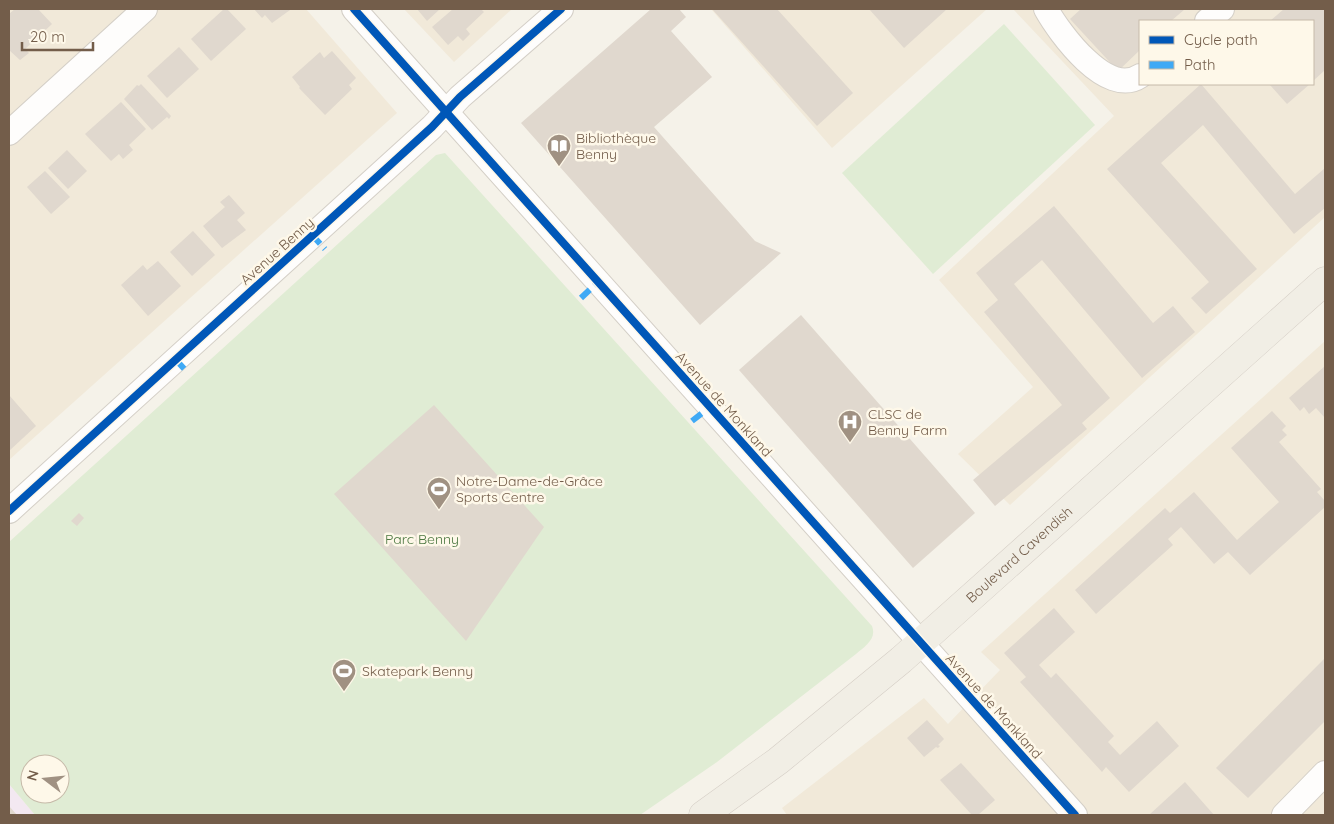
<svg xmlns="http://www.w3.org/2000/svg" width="1334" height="824" viewBox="0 0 1334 824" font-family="Quicksand,sans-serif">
	<rect width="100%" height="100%" fill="#f5f2e9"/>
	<!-- residential -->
	<g fill="#f1e9d9" fill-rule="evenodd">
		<polygon points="9,9 306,9 397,113 9,460"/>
		<polygon points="404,9 512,9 454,62"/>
		<polygon points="711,9 987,9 832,148"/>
		<path d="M1013,9H1325V217L1010,505L958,454L1033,387L939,280L1114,116ZM1140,21H1313V84H1140Z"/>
		<polygon points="1325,341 1325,815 787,815 782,808 924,698 948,724 1000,670 981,652"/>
	</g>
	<!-- education -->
	<polygon fill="#f3e8f1" points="9,784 35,815 9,815"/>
	<!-- green -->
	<g fill="#e0ecd4" fill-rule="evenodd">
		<polygon points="1004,24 1095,125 933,274 842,173"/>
		<path d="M445,153L872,626C877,639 865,646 856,654L717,762L640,815H35L9,784V542L436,155ZM30,764H60V794H30Z"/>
	</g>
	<!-- building -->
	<g fill="#e0d8ce">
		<polygon points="15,9 38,9 52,24 25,49 29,53 20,60 9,50 9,14"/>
		<polygon points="224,9 227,9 246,29 211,61 191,39"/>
		<polygon points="254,9 289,9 290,10 272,23 265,15 262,18"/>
		<polygon points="417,9 440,9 427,21"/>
		<polygon points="453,9 481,9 484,12 466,29 470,34 463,41 458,36 448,45 432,27"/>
		<polygon points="651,9 679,9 686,17 671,31 712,77 654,127 755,241 781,253 700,325 521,123"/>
		<polygon points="712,9 777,9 853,93 817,126"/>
		<polygon points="869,9 947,9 904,48"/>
		<polygon points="1081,9 1185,9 1171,21 1140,21 1140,50 1118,71 1070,19"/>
		<polygon points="1284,9 1325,9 1325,70 1313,81 1313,21 1270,21"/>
		<polygon points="179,47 199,69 167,98 147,76"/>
		<polygon points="332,51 356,78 349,85 352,89 325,115 299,88 300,87 292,77 320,52 324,58"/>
		<polygon points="141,84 171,116 169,119 167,117 152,130 124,99 137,85 139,86"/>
		<polygon points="1201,84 1295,194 1325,168 1325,208 1294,234 1203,125 1161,163 1257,269 1206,314 1191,298 1209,282 1107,169"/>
		<polygon points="1269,84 1310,84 1287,104"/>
		<polygon points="121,102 146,129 129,145 133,150 123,159 119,154 111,161 85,134"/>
		<polygon points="67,150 87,171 68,189 48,168"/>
		<polygon points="45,171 70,197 51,214 27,187"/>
		<polygon points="229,195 245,213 237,220 246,230 222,248 203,226 225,207 220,202"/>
		<polygon points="1054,206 1153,323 1173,306 1195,332 1142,378 1042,260 1014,284 1110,398 1082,423 1087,429 995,506 973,480 1062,405 984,312 998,300 976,273"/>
		<polygon points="193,231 215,255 192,276 170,252"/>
		<polygon points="158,261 181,286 148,316 121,285 143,265 147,270"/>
		<polygon points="801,315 975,513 913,568 739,370"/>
		<polygon points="1325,366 1325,418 1316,408 1309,414 1304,407 1300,411 1289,398"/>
		<polygon points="9,395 36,426 9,451"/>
		<polygon points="434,405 544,527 466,641 334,494"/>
		<polygon points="1272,411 1286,426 1282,430 1287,435 1279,442 1321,489 1317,492 1325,501 1325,507 1250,575 1228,552 1214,564 1181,527 1168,539 1173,545 1096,614 1075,590 1165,508 1170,513 1194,492 1237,540 1279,502 1231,448"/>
		<polygon points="79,513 84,518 77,526 71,521"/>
		<polygon points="1054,608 1075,632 1039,665 1051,678 1056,673 1114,736 1108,742 1120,755 1157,721 1179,746 1129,792 1106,767 1102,772 1020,682 1026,677 1004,653"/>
		<polygon points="1325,658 1325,721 1248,798 1216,768"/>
		<polygon points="927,720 944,739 938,745 940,746 938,748 936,747 924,757 907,738"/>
		<polygon points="961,763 995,800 978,815 972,815 940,780"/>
		<polygon points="1185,782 1214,815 1149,815"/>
		<polygon points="9,806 17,815 9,815"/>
	</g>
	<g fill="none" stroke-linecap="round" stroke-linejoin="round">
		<defs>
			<g id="minor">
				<polyline points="354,9 1075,815"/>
				<path d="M1046,9C1060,34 1107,98 1140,76"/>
				<polyline points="1207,21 1222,9"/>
				<polyline points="9,133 145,9"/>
				<polyline points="9,511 432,127 460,97 561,9"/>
				<polyline points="1284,815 1325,773"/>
			</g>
			<g id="major">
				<path id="s1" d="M703,815L778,761L901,660L1325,281"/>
			</g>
		</defs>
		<!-- minor casing -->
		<use href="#minor" stroke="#d4cfc7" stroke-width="26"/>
		<!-- major casing -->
		<use href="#major" stroke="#d4cdc5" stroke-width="29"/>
		<!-- minor -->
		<use href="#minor" stroke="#fefdfc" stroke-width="24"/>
		<!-- major -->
		<use href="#major" stroke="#f1eee5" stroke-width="28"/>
		<!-- quiet -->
		<g stroke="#3fa9f5" stroke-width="6" stroke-dasharray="12 6" stroke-linecap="butt">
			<polyline points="312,235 325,249"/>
			<polyline points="581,298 598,282"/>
			<polyline points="176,360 188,373"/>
			<polyline points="692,421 710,407"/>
		</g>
		<defs>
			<g id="cycleway">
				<polyline points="354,9 1075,815"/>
				<polyline points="9,511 432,127 460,97 561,9"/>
			</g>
		</defs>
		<!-- cycleway casing -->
		<use href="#cycleway" stroke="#fef8e9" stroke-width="11"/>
		<!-- cycleway -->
		<use href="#cycleway" stroke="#0057b8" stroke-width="8"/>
	</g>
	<!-- icons -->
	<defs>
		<symbol id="library-pin" viewBox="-11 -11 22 30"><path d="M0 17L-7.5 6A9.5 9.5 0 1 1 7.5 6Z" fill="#a09182" stroke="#fef8e9"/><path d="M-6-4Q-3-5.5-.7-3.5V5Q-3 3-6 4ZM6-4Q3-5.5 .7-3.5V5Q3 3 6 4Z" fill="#fff"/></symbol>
		<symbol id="hospital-pin" viewBox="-11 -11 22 30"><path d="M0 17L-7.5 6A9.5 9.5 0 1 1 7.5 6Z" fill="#a09182" stroke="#fef8e9"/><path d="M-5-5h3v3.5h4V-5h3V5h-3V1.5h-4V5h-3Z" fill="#fff"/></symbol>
		<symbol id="stadium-pin" viewBox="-11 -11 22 30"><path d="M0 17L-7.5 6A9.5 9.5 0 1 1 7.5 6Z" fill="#a09182" stroke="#fef8e9"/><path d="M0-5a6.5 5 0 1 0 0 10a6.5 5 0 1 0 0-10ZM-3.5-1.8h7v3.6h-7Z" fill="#fff"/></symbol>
	</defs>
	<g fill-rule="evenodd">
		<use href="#library-pin" x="545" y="132" width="28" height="38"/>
		<use href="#hospital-pin" x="836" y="408" width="28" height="38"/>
		<use href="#stadium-pin" x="425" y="475" width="28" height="38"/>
		<use href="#stadium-pin" x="330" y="657" width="28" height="38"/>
	</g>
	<g text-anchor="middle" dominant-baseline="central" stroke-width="5" stroke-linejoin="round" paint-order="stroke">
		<!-- poi labels -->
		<g font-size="14" fill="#735d4a" stroke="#fef8e9" text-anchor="start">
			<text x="576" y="138">Bibliothèque<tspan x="576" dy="16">Benny</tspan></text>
			<text x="868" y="414">CLSC de<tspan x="868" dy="16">Benny Farm</tspan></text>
			<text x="456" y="481">Notre-Dame-de-Grâce<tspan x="456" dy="16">Sports Centre</tspan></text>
			<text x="362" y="671">Skatepark Benny</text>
		</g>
		<!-- street labels -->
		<g font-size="14" fill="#735d4a" stroke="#fef8e9">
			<text transform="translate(277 251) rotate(-42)">Avenue Benny</text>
			<text transform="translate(724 404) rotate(48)">Avenue de Monkland</text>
			<text stroke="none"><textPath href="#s1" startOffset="410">Boulevard Cavendish</textPath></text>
			<text transform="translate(994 706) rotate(48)">Avenue de Monkland</text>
		</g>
		<!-- park labels -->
		<g font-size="14" fill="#4d7842" stroke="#fef8e9">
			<text x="422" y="539">Parc Benny</text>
		</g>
	</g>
	<!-- border -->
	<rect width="1334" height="824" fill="none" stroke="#735d4a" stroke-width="20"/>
	<!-- legend -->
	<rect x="1139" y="20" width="175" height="65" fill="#fef8e9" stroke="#c6baa9"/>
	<rect x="1149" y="36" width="25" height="8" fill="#0057b8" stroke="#c6baa9"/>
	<text x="1184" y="45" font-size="15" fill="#735d4a">Cycle path</text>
	<rect x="1149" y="61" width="25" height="8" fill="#3fa9f5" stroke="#c6baa9"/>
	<text x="1184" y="70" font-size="15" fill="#735d4a">Path</text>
	<!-- north arrow -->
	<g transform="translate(45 779) rotate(286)"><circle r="24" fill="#fef8e9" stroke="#c6baa9"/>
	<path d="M0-4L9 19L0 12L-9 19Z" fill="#a09182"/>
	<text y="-8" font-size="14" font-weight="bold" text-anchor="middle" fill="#735d4a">N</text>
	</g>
	<!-- scale -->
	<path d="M22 42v8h71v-8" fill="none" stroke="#735d4a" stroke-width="2.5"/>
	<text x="30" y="42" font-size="15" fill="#735d4a" stroke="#fef8e9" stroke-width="4" paint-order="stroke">20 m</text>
</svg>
